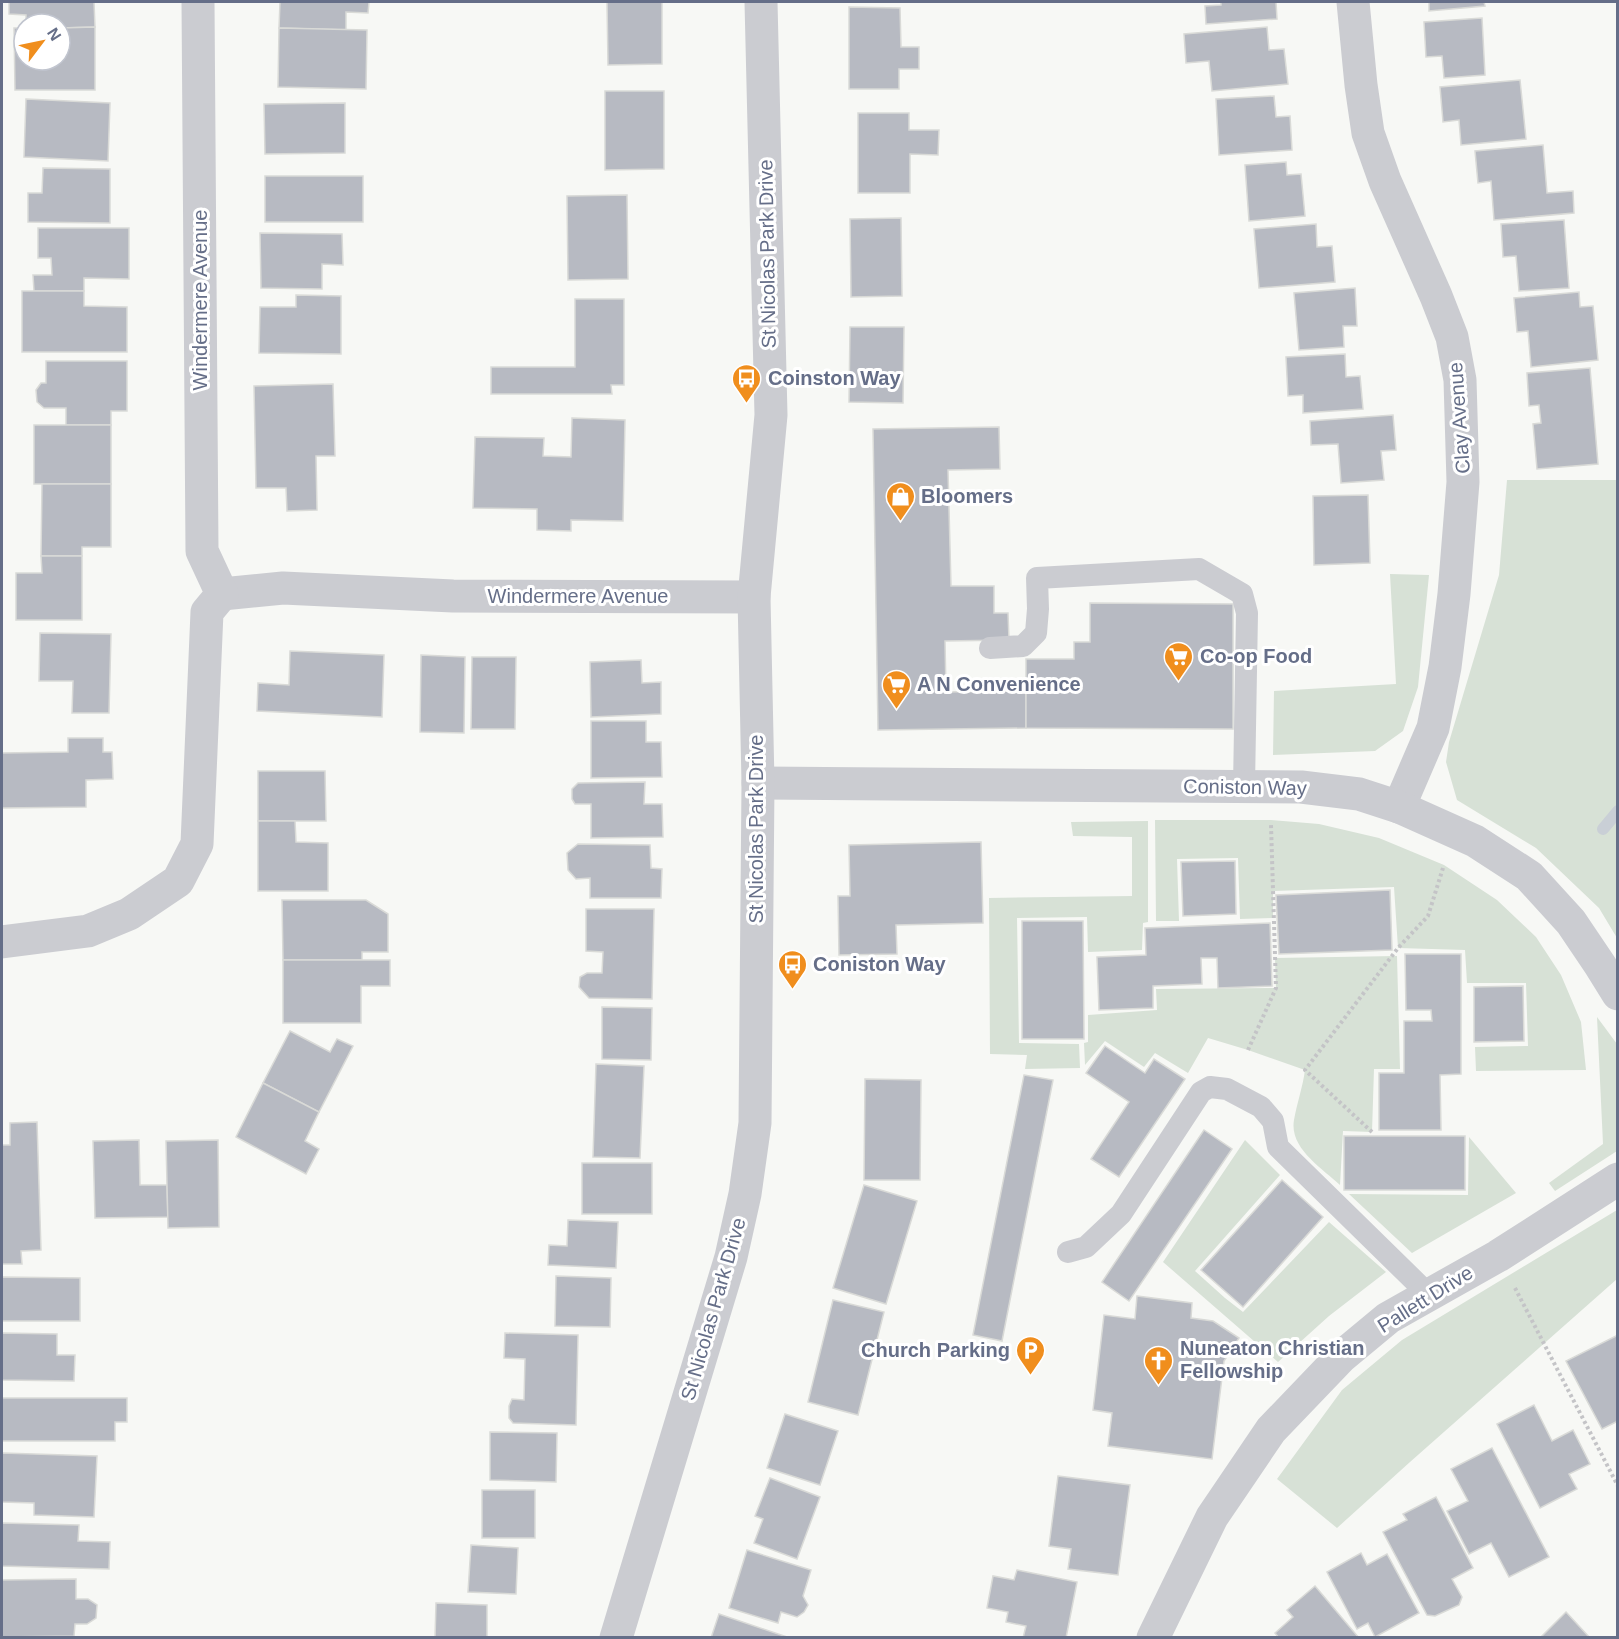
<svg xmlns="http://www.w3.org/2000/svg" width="1619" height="1639" viewBox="0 0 1619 1639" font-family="Arial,sans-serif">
	<rect width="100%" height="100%" fill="#f7f8f5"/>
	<!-- green -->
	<g fill="#d7e1d6">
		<polygon points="1507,480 1617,480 1617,938 1599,908 1536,848 1457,800 1446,762 1449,742 1499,575"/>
		<polygon points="1390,574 1429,575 1418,687 1403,731 1375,751 1273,755 1274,691 1396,684"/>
		<polygon points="1155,820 1271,820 1319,824 1379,838 1444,865 1497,900 1536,937 1561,975 1581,1022 1586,1070 1476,1071 1475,1047 1528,1046 1526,983 1467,983 1465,950 1398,948 1394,887 1273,891 1273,918 1240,919 1238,858 1177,859 1179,921 1156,921"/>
		<polygon points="1148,821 1148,922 1143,923 1142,950 1088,952 1087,917 1017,918 1019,1043 1079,1044 1080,1068 1025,1069 1027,1055 990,1054 989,898 1132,896 1132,837 1073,836 1071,822"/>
		<path d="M1397,956L1400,1069H1374L1372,1132L1343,1131L1340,1185C1322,1168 1289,1148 1294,1120C1297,1103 1303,1086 1305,1070L1248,1050L1208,1038L1188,1073L1155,1053L1144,1067L1105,1041L1085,1065L1084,1043L1088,1042V1015L1157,1010L1156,989L1276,988L1275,958Z"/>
		<polygon points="1597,1017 1617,1044 1617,1151 1555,1191 1549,1183 1603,1144"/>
		<polygon points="1469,1137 1516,1193 1412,1253 1349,1194 1468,1195"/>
		<polygon points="1245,1140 1280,1175 1195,1271 1225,1298 1243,1312 1329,1222 1386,1272 1329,1316 1278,1362 1163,1262"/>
		<polygon points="1617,1210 1617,1279 1410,1462 1337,1528 1277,1479 1342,1390 1402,1340"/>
	</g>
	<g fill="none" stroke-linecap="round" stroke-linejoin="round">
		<!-- stream -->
		<polyline stroke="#c9cfd6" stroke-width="12" points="1603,829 1618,811"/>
	</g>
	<!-- building -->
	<g fill="#b7bac2" stroke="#d9dad7" stroke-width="1.5">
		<polygon points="9,2 94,2 95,27 60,28 60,24 26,24 26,15 9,14"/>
		<polygon points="280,2 369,2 368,13 346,12 346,30 279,28"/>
		<polygon points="607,2 662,2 662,64 608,65"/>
		<polygon points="1221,2 1276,2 1277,19 1206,24 1205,6 1221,5"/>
		<polygon points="1429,2 1484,2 1485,6 1429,11"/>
		<polygon points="849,7 900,8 901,47 919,47 919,69 899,69 899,89 849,89"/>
		<polygon points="1482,18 1485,75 1444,78 1442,56 1426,57 1424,22"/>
		<polygon points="95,27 95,90 15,90 14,28 24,28 24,60 60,60 60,28"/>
		<polygon points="1267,27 1269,50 1284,49 1288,84 1212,91 1209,61 1186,63 1184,34"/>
		<polygon points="279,28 367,30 366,89 278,87"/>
		<polygon points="1520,80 1526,139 1461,145 1459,120 1443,122 1440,87"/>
		<polygon points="605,91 664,91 664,169 605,170"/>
		<polygon points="1274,96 1276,117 1290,116 1292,150 1219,155 1216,99"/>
		<polygon points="26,99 110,103 108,161 24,157"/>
		<polygon points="345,103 345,153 265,154 264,104"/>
		<polygon points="858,113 909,113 909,130 939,130 938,155 910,154 910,193 858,193"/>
		<polygon points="1543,145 1547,193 1573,191 1574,213 1494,220 1491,181 1478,183 1475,151"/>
		<polygon points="1286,162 1287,175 1301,174 1305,216 1249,221 1245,165"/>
		<polygon points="43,168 110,169 110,223 28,222 28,193 42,193"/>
		<rect x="265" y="176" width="98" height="46"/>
		<polygon points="627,195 628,279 568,280 567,196"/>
		<polygon points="901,218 902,296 851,297 850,219"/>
		<polygon points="1564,220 1569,288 1519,291 1516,256 1503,257 1501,224"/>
		<polygon points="1316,224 1317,247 1332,246 1335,282 1259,288 1254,229"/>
		<polygon points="38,228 129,228 129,279 84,278 84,291 34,291 33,275 52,275 51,258 38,258"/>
		<polygon points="260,233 342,234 343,265 322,264 322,289 261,288"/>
		<polygon points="1355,288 1357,326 1343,326 1344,347 1299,350 1294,293"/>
		<polygon points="22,291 84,291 84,306 127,307 127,352 22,352"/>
		<polygon points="1579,292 1580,307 1593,306 1598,360 1531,367 1528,331 1517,332 1514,298"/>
		<polygon points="296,295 341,296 341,354 259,353 260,307 296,307"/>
		<polygon points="575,299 624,299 624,385 611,385 612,394 491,394 491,367 575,367"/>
		<polygon points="850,327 904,327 903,403 849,402"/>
		<polygon points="1345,354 1346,377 1360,376 1363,409 1303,413 1303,395 1288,396 1286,357"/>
		<polygon points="46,361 127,361 127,411 111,411 111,425 66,425 66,408 44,408 37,402 36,390 41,383 46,383"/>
		<polygon points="1590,368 1598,464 1537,469 1533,424 1541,423 1539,405 1529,406 1527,373"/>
		<polygon points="333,384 335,456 316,456 317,510 287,511 286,488 256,488 254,386"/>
		<polygon points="1393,415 1396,450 1381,451 1384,480 1341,483 1338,444 1311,445 1310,421"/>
		<polygon points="572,418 625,420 623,521 571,520 571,531 537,530 537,509 473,508 475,437 544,438 543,456 571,457"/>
		<rect x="34" y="425" width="77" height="59"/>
		<polygon points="999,427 1000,469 948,470 951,586 994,586 994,613 1008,613 1009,640 945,641 946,692 1026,691 1026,728 878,730 873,429"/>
		<polygon points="42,484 111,484 111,547 82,547 82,556 41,556"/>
		<polygon points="1368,495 1370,563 1314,565 1313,496"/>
		<polygon points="41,556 82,556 82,620 16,620 16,573 42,573"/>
		<polygon points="1090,603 1233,604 1233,729 1026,728 1026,659 1074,659 1074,642 1090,642"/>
		<polygon points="40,633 111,634 109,713 72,713 73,681 39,681"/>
		<polygon points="290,651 384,655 382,717 257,711 258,683 289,685"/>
		<polygon points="421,655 465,657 464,733 420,732"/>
		<polygon points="472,657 516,657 515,729 471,729"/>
		<polygon points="641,660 642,683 661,682 661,714 591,717 590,662"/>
		<polygon points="591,721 646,721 646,742 661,742 662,777 591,778"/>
		<polygon points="68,738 103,738 103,752 112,752 113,779 86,780 86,807 2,808 2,753 68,752"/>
		<polygon points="258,771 325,771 326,821 258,821"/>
		<polygon points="645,782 644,804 662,804 663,837 591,838 591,804 575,804 572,799 572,789 578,783"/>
		<polygon points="258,821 295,821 296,842 328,843 328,891 258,891"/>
		<polygon points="981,842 983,923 896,925 897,954 839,955 838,896 850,896 849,845"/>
		<polygon points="578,844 650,845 651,868 662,869 661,898 590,898 590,878 576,879 568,870 567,853"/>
		<polygon points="1235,861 1236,914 1183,916 1181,862"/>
		<polygon points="1390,890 1392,950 1279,954 1276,895"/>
		<polygon points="282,900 366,900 388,914 388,952 362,952 362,960 283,960"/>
		<polygon points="586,909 654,909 652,999 589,998 579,987 580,977 587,973 602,973 603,952 586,951"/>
		<polygon points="1022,921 1083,921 1084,1039 1022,1039"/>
		<polygon points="1270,923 1272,986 1218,988 1217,958 1201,958 1202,984 1153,986 1153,1008 1099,1010 1097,957 1146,955 1145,928"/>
		<polygon points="1405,954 1461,954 1461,1074 1440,1075 1441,1130 1379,1130 1379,1073 1404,1073 1404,1021 1432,1021 1431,1010 1406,1010"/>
		<polygon points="283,960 390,960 390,986 361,986 361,1023 283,1023"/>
		<polygon points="1523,986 1524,1041 1474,1042 1474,987"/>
		<polygon points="602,1007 652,1008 651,1060 602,1059"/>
		<polygon points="290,1031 330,1052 337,1039 353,1046 319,1112 263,1083"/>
		<polygon points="1105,1046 1145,1073 1154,1059 1185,1079 1119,1177 1091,1159 1129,1102 1086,1073"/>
		<polygon points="596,1064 644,1066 640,1158 593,1157"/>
		<polygon points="1024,1075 1053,1080 1002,1341 973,1335"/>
		<polygon points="865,1079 921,1080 920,1180 864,1180"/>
		<polygon points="263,1083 319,1112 305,1141 319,1149 306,1174 236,1137"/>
		<polygon points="37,1122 41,1250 21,1251 22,1264 2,1264 2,1145 10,1145 10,1123"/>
		<polygon points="1204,1130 1232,1149 1129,1301 1102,1282"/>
		<rect x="1344" y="1136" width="121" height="54"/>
		<polygon points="139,1140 140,1185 167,1185 168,1217 95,1218 93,1141"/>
		<polygon points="218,1140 219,1227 168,1228 166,1141"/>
		<rect x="582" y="1163" width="70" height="51"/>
		<polygon points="1282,1180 1323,1217 1243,1307 1201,1270"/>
		<polygon points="864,1185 917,1201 886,1304 833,1288"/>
		<polygon points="568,1220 618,1222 616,1268 548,1265 549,1245 567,1246"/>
		<polygon points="556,1276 611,1278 610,1327 555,1326"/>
		<polygon points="2,1277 80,1278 80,1321 2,1321"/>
		<polygon points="1137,1296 1192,1303 1191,1318 1213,1321 1239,1338 1224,1361 1212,1459 1108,1446 1112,1413 1093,1410 1104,1315 1135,1319"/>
		<polygon points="833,1300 884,1312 858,1415 808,1402"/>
		<polygon points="2,1333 57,1334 57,1355 75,1355 74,1381 2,1380"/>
		<polygon points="505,1333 578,1335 576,1425 513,1423 509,1418 509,1406 512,1399 524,1400 525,1359 504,1358"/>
		<polygon points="1618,1335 1618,1421 1602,1429 1566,1361"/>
		<polygon points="2,1398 127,1398 127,1422 115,1422 115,1441 2,1441"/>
		<polygon points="1534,1405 1552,1441 1573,1430 1590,1464 1569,1474 1577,1489 1540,1508 1497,1424"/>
		<polygon points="785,1414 838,1431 820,1485 767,1468"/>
		<polygon points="490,1432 557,1433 556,1482 490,1480"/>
		<polygon points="1492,1448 1549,1557 1509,1577 1491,1543 1469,1554 1447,1511 1468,1501 1451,1469"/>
		<polygon points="2,1453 97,1456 94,1517 34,1515 34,1503 2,1502"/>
		<polygon points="1058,1476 1130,1485 1118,1575 1068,1569 1071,1549 1049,1546"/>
		<polygon points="770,1478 820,1497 797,1559 754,1543 763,1519 755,1516"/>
		<rect x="482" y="1490" width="53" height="48"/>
		<polygon points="1436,1497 1473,1568 1452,1579 1462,1597 1459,1605 1435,1616 1427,1615 1383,1532 1407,1520 1403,1514"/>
		<polygon points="2,1523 79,1525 78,1541 110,1542 109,1569 2,1566"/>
		<polygon points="471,1545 518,1548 516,1594 468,1592"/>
		<polygon points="747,1550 811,1570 803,1596 808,1605 804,1612 797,1617 781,1612 778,1623 729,1608"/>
		<polygon points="1361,1553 1367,1565 1387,1554 1419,1613 1375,1637 1368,1623 1357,1629 1327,1572"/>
		<polygon points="1017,1570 1077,1582 1066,1638 1023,1638 1026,1626 1006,1622 1008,1612 987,1608 993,1576 1014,1580"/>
		<polygon points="76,1579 76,1599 88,1599 97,1605 96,1618 87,1624 75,1624 74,1636 2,1637 2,1580"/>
		<polygon points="1315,1586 1359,1638 1279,1638 1275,1633 1293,1617 1287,1610"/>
		<polygon points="436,1603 487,1605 487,1638 435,1638"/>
		<polygon points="1566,1612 1590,1638 1540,1638"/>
		<polygon points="719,1614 790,1638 711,1638"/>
	</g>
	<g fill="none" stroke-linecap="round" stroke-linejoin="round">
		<!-- path -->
		<g stroke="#c4c4c7" stroke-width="4" stroke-dasharray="3 3" stroke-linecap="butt">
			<polyline points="1248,1050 1276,988 1271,825"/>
			<polyline points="1372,1132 1305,1070 1398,948 1428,916 1443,868"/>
			<polyline points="1515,1288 1618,1486"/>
		</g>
		<!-- service -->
		<g stroke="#cbccd1" stroke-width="22">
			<polyline points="990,648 1023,646 1036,633 1038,609 1037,578 1199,569 1242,594 1247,613 1244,786"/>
			<polyline points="1068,1252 1086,1247 1121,1214 1201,1092 1210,1087 1227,1089 1261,1107 1273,1121 1278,1147 1428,1294"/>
		</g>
		<!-- minor -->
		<g stroke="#cbccd1" stroke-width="33">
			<polyline points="1353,2 1361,85 1368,133 1385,181 1436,296 1452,337 1460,380 1463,482 1454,594 1445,667 1433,728 1399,807"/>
			<polyline points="222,594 283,588 453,596 754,597"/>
			<polyline points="758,783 1301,787 1359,794 1399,807 1475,841 1529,876 1571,922 1600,965 1618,994"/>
			<polyline points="2,942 88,931 129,914 178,881 197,844 207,612 222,594 202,551 198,2"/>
			<polyline points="616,1638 731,1257 745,1194 755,1123 758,783 754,597 771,415 761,2"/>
			<polyline points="1153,1638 1212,1517 1271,1430 1341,1357 1388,1318 1498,1256 1618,1179"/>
		</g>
	</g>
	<!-- icons -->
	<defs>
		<symbol id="bus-pin" viewBox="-11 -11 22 30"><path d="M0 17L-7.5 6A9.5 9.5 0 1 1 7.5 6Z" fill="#f08e1d" stroke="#fff"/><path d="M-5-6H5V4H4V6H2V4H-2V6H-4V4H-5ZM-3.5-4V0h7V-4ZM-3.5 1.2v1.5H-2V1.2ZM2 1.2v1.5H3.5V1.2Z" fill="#fff"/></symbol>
		<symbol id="shop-pin" viewBox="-11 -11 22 30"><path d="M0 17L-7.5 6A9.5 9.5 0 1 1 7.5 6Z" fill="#f08e1d" stroke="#fff"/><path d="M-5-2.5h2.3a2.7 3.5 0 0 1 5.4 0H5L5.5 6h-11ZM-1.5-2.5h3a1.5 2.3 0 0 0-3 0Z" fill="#fff"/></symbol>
		<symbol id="supermarket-pin" viewBox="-11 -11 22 30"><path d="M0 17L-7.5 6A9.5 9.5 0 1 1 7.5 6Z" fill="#f08e1d" stroke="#fff"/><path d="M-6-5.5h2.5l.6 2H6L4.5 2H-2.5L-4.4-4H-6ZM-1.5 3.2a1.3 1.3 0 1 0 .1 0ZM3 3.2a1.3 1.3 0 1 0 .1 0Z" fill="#fff"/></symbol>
		<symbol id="parking-pin" viewBox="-11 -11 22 30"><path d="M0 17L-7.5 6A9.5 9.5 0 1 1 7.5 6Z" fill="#f08e1d" stroke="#fff"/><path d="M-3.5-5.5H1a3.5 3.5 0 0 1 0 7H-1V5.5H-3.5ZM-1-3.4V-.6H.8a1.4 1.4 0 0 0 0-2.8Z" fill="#fff"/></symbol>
		<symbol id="church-pin" viewBox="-11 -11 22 30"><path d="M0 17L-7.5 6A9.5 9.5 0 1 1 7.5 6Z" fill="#f08e1d" stroke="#fff"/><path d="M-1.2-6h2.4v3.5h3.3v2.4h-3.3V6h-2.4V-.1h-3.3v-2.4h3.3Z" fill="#fff"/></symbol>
	</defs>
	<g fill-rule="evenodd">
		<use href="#bus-pin" x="730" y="362" width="33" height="45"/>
		<use href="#shop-pin" x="884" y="480" width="33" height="45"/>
		<use href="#supermarket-pin" x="1162" y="640" width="33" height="45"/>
		<use href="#supermarket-pin" x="880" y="668" width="33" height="45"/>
		<use href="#bus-pin" x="776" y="948" width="33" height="45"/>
		<use href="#parking-pin" x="1014" y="1334" width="33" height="45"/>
		<use href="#church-pin" x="1142" y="1344" width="33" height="45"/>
	</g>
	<g text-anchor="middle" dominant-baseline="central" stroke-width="6" stroke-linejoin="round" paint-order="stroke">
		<!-- street labels -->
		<g font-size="20" fill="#656e88" stroke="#fff">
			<text transform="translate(767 254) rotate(-91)">St Nicolas Park Drive</text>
			<text transform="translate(200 300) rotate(-90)">Windermere Avenue</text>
			<text transform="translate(1459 418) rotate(-94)">Clay Avenue</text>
			<text x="578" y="596">Windermere Avenue</text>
			<text transform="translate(1245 787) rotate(1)">Coniston Way</text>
			<text transform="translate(756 829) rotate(-90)">St Nicolas Park Drive</text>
			<text transform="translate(1425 1299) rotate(-32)">Pallett Drive</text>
			<text transform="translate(713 1309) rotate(-74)">St Nicolas Park Drive</text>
		</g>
		<!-- poi labels -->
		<g font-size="20" font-weight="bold" fill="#656e88" stroke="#fff" text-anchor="start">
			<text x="768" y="378">Coinston Way</text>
			<text x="921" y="496">Bloomers</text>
			<text x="1200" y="656">Co-op Food</text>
			<text x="917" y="684">A N Convenience</text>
			<text x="813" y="964">Coniston Way</text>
			<text x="1180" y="1348">Nuneaton Christian<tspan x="1180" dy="23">Fellowship</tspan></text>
			<text x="1010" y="1350" text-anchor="end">Church Parking</text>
		</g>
	</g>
	<!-- border -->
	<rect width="1619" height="1639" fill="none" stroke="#656e88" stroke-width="6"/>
	<!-- north arrow -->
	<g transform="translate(42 42) rotate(58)"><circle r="28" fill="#ffffff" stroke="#c1c5cf" stroke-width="1.5"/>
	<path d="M0-4.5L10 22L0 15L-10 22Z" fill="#f08e1d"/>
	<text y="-9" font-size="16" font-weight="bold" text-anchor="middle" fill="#656e88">N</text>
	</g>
</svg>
